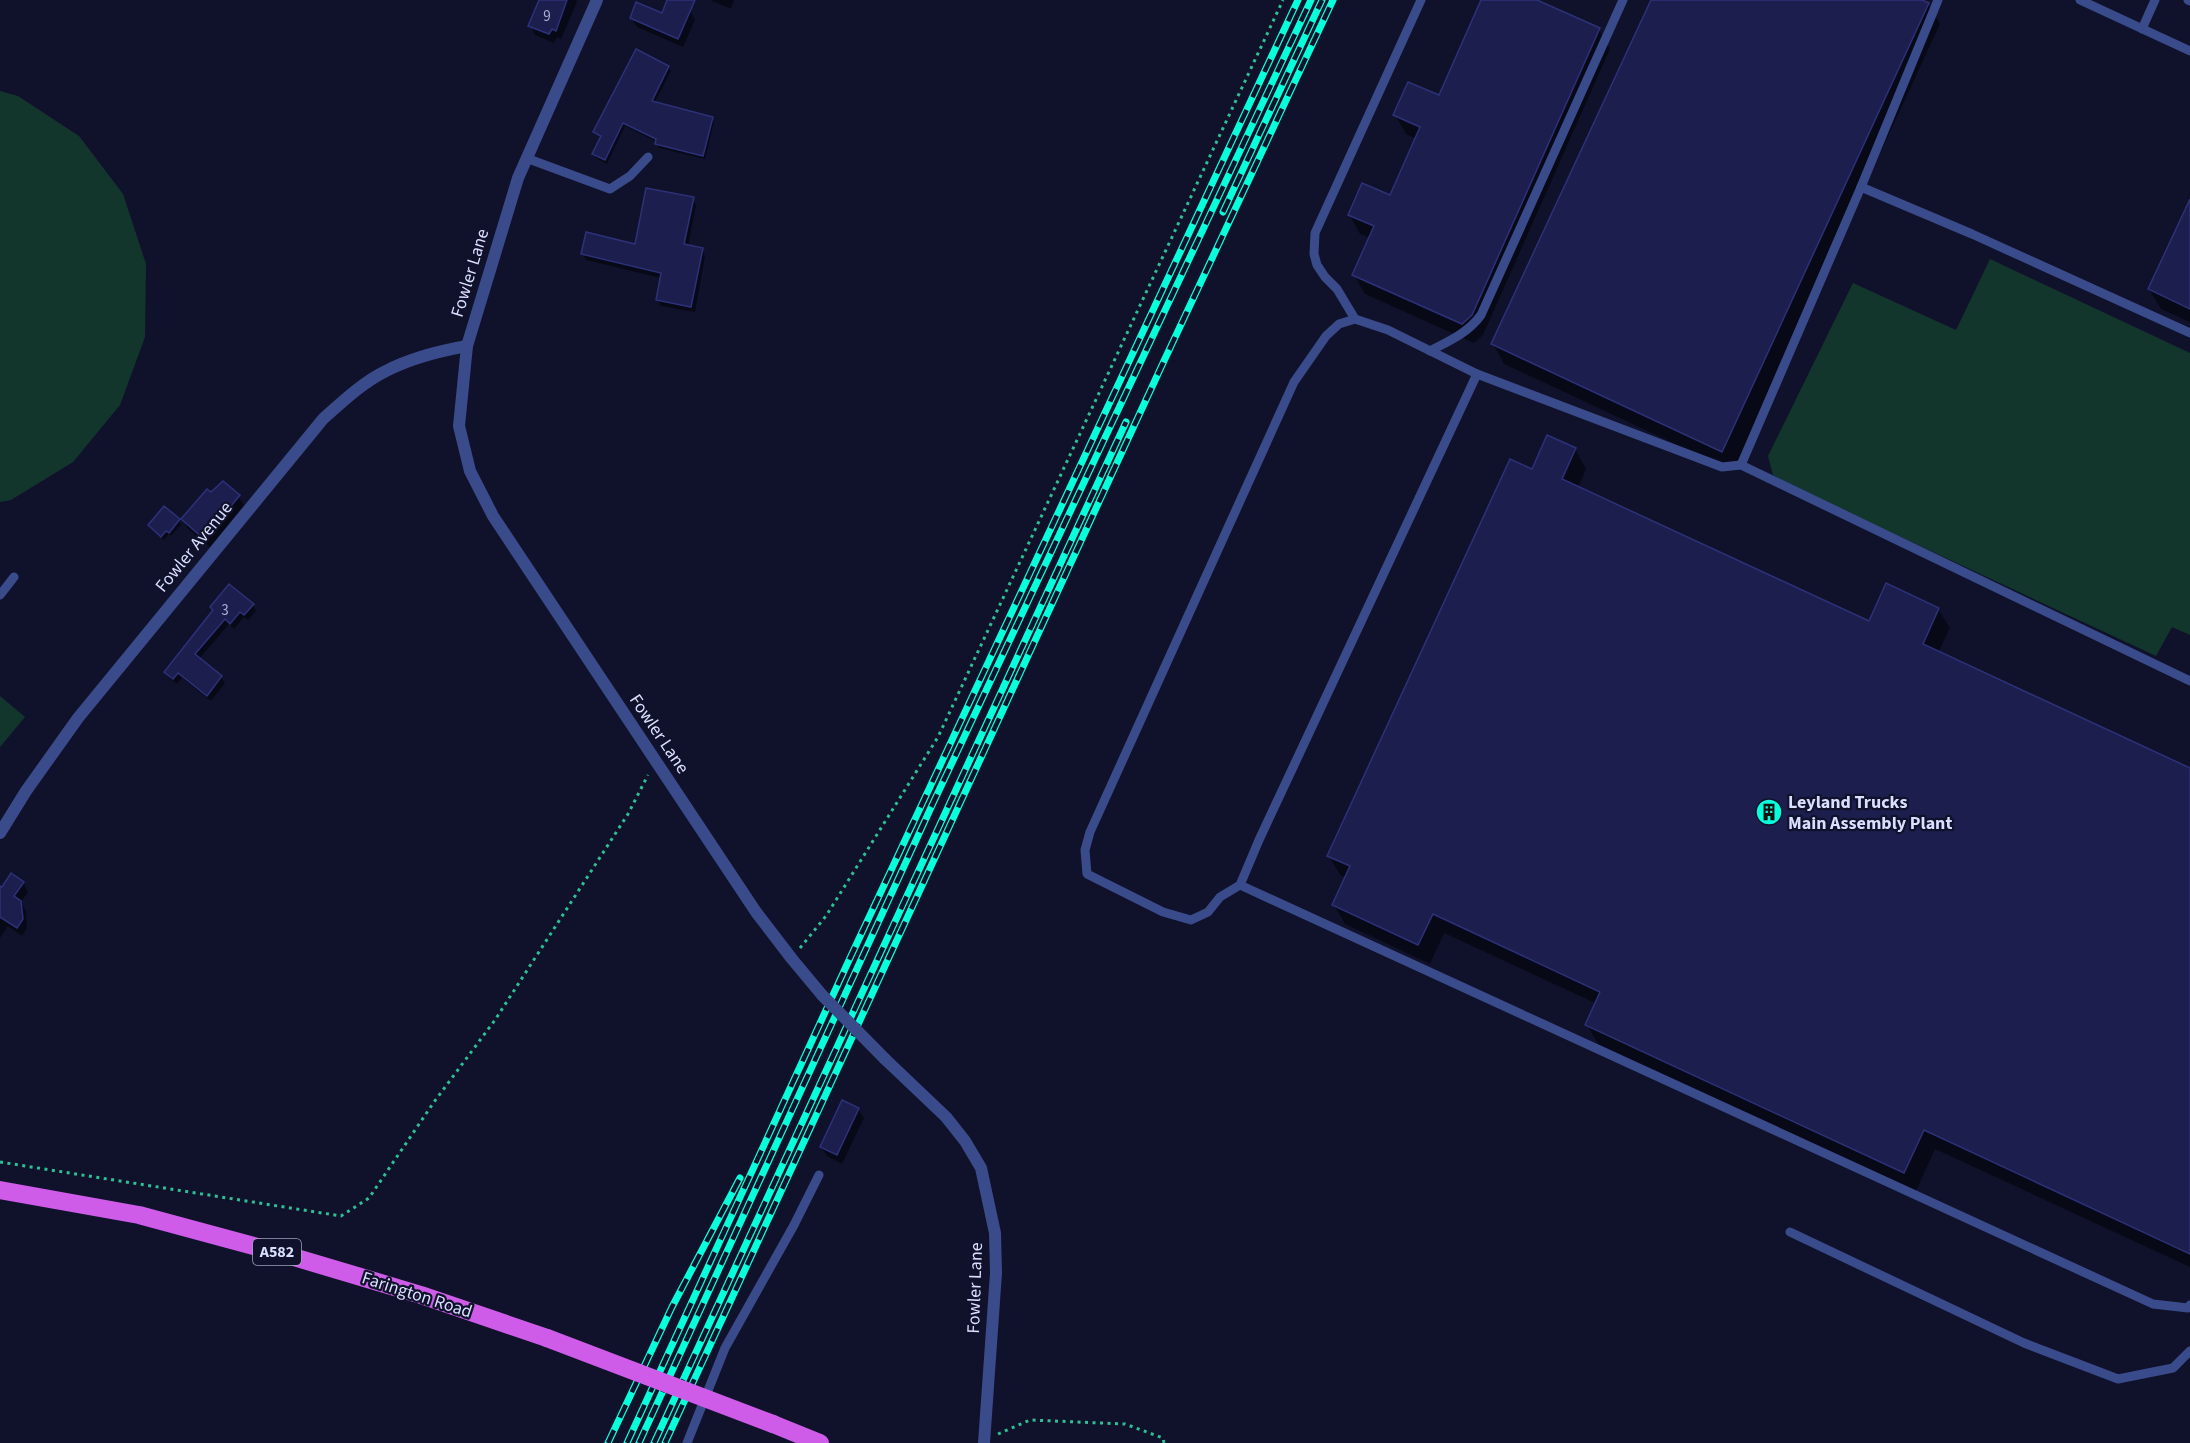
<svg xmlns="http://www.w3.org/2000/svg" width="2190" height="1443" viewBox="0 0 2190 1443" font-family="'Source Sans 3',sans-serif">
	<rect width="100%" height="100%" fill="#10122b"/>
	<!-- green -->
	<g fill="#13362c">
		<polygon points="0,91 18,96 79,136 123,194 146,264 145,337 120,405 73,462 11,500 0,502"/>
		<polygon points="1990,259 2190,353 2190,635 2172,627 2156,656 1800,490 1773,475 1768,456 1853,283 1956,330"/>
		<polygon points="0,696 25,717 0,747"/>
	</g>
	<!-- shadow -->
	<g fill="#0007">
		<polygon points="542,0 576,0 577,2 561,39 557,37 554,43 535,35 530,25"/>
		<polygon points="710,0 734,0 731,9"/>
		<polygon points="1483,0 1533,0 1599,30 1610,49 1483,335 1474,343 1365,294 1354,275 1370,238 1360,234 1349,214 1391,197 1417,139 1406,134 1395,115 1440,97"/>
		<polygon points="1653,0 1919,0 1928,4 1940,24 1733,471 1504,364 1493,344"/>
		<polygon points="690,11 695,20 683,47 637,27 631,18"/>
		<polygon points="668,67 671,71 654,104 712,118 714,122 705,159 659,148 657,142 625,126 607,164 596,158 594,154 602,138 595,132"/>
		<polygon points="693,199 696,205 688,247 702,249 705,256 695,312 661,306 657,299 661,278 586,260 583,254 637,245"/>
		<polygon points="2190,217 2190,322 2161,309 2149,289"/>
		<polygon points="1575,449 1586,469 1578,488 1869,623 1938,609 1950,628 1938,653 2190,769 2190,1267 1935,1149 1916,1191 1598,1044 1587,1025 1597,1004 1444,933 1430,964 1345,924 1334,905 1346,878 1340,875 1329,856 1532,471"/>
		<polygon points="211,494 238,496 244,505 210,547 188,529 182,519"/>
		<polygon points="179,520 181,525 171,536 169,534 164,540 149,526"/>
		<polygon points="253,605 256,611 248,620 244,617 234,629 229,624 199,659 221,677 225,683 211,701 182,678 177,684 169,678 165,672 214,612"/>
		<polygon points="23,883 28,892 21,902 26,911 27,928 22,936 8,926 0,938 0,891"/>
		<polygon points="858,1109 864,1118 842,1164 827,1156 821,1147"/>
	</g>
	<!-- building -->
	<g fill="#1c1e4d" stroke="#2d3179" stroke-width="1.5">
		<polygon points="539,0 567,0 556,31 552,29 549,34 528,26"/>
		<polygon points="667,0 695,0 678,39 630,18 636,2 662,13"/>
		<polygon points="1481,0 1537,0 1600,28 1472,315 1462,324 1352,275 1374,226 1348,215 1362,183 1390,195 1420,127 1393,115 1408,82 1439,95"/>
		<polygon points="1651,0 1922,0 1929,3 1722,452 1491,344"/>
		<polygon points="636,49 669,66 652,101 713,117 703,156 655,144 656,139 623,123 605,160 592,154 601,136 593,132"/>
		<polygon points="646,188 694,197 684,244 703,248 691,307 656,300 661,273 581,254 586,232 635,244"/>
		<polygon points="2190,199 2190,309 2148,289"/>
		<polygon points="1547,435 1576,448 1562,479 1869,621 1886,583 1939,608 1923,644 2190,768 2190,1254 1924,1130 1904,1173 1585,1025 1600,992 1433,914 1418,945 1332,905 1350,866 1327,856 1510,459 1532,469"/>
		<polygon points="223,481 240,495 204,539 181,519 207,489 211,492"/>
		<polygon points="164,506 180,519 169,533 166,531 161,537 148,525"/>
		<polygon points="229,584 254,604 244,615 240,612 230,624 225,619 195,654 222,676 207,696 178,673 173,679 164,672 213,610 210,607"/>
		<polygon points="11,873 24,882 14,896 21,901 23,919 17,928 0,917 0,886 2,887"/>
		<polygon points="842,1100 859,1108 837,1155 820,1147"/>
	</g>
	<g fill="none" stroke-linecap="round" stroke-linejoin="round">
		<!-- path -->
		<g stroke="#2dc094" stroke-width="3" stroke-dasharray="3 4.5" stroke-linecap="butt">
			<polyline points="800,948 826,916 938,737 1283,0"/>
			<polyline points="0,1162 341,1216 369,1198 434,1102 495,1020 628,814 648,775"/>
			<polyline points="998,1434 1030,1420 1125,1424 1163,1438 1164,1443"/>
		</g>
		<!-- service -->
		<g stroke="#3a4b8b" stroke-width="9">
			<polyline points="2080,0 2190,51"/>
			<polyline points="2188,0 2190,1"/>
			<polyline points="2142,29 2155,0"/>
			<polyline points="526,158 610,189 630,176 648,157"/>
			<polyline points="1861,187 1938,0"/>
			<polyline points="1355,319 1337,289 1325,277 1317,265 1314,254 1315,233 1421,0"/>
			<polyline points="2190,333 1972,234 1861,187 1741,465 2190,681"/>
			<path d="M1430,351C1449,341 1468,333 1481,315L1623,0"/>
			<polyline points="1741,465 1722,467 1477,374 1259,840 1240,885 2153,1304 2188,1308 2190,1305"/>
			<polyline points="0,595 14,577"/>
			<polyline points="1240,885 1220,897 1208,912 1191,920 1163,912 1087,874 1085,850 1090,832 1294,382 1326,336 1339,324 1355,319 1388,330 1477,374"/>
			<polyline points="1790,1232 2024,1343 2118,1379 2173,1368 2190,1351"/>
			<polyline points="687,1443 725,1348 794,1225 819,1175"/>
		</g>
		<!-- minor -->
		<g stroke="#3a4b8b" stroke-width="12">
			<polyline points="597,0 518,178 467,346 459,426 470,471 493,516 756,912 792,959 822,995"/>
			<path d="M0,833L26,791L78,718L323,419C342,402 363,382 386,371C411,358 439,351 467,346"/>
			<polyline points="885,1059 946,1117 965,1141 981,1168 995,1233 996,1273 984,1443"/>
		</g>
		<!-- trunk -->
		<g stroke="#ce5ce8" stroke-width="18">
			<polyline points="0,1190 139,1215 287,1255 421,1295 547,1338"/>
			<polyline points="773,1424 820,1443"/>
		</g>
		<defs>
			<g id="rail">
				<polyline points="1223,212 1322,0"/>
				<polyline points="608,1443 672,1307 740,1178"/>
				<polyline points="627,1443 850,958 1298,0"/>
				<polyline points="639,1443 934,801 1311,0"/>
				<polyline points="654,1443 1126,422"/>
				<polyline points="665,1443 1163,363 1333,0"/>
			</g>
		</defs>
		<!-- rail casing -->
		<use href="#rail" stroke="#07ffdb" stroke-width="7"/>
		<!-- rail -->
		<use href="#rail" stroke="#10122b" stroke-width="4.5" stroke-dasharray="14" stroke-linecap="butt"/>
		<!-- minor-bridge -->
		<polyline stroke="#3a4b8b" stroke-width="12" points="822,995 885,1059"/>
		<!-- trunk-bridge -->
		<polyline stroke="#ce5ce8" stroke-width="18" points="547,1338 773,1424"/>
	</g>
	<!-- icons -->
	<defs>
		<symbol id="building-disc" viewBox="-11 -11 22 22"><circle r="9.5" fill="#07ffdb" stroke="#10122b"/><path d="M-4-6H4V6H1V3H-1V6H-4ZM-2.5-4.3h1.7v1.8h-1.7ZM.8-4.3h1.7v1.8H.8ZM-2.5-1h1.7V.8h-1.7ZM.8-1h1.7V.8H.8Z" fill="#111"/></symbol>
	</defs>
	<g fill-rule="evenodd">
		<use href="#building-disc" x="1754" y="797" width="30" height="30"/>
	</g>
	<g text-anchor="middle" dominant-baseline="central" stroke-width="4.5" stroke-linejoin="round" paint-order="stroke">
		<!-- number labels -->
		<g font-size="15" fill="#abafd2">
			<text x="547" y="16">9</text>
			<text x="225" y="610">3</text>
		</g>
		<!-- shield labels -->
		<rect fill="#10122b" stroke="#9ea2bf" stroke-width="1.5" x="253" y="1239" width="48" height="26" rx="4.5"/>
		<g font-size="16" font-weight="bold" fill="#dbdfff">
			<text x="277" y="1252">A582</text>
		</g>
		<!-- street labels -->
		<g font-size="18" fill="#dbdfff" stroke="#10122b">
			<text transform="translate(470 273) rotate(-73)">Fowler Lane</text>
			<text transform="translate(194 547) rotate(-51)">Fowler Avenue</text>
			<text transform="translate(659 734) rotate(56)">Fowler Lane</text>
			<text transform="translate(975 1288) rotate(-88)">Fowler Lane</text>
			<text transform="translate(417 1295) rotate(18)">Farington Road</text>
		</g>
		<!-- poi labels -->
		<g font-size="18" font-weight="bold" fill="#dbdfff" stroke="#10122b" text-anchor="start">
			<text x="1788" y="802">Leyland Trucks<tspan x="1788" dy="21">Main Assembly Plant</tspan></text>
		</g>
	</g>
</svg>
